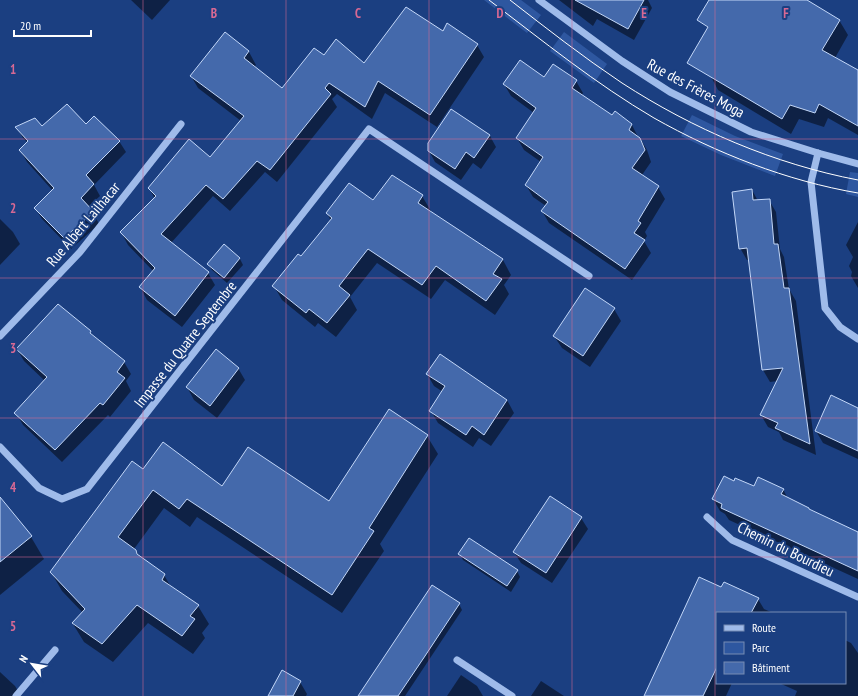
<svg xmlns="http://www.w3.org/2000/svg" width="858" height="696" viewBox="0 0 858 696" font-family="'PT Sans Narrow',sans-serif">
	<rect width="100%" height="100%" fill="#1b3f81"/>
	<!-- green -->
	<g fill="#2e57a0">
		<polygon points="484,0 521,0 541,15 527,33"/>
		<polygon points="564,32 607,64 594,83 550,51"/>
		<polygon points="692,115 735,136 783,154 775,176 721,155 681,136"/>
		<polygon points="850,172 858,173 858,197 846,194"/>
	</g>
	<!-- shadow -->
	<g fill="#0007">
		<polygon points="131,0 170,0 152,20"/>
		<polygon points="559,0 648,0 652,8 634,40 597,19 593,26"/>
		<polygon points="759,0 805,0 839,20 848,35 835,58 858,71 858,135 828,118 824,127 799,119 791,134 718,90 710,75"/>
		<polygon points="443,32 477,45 484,57 437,127 385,93 372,119 337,94 332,99 337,107 277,182 265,172 230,211 213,196 171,243 208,273 215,285 182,327 147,300 140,287 153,271 128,245 121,232 155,199 149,188 210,159 241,121 198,88 191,76 225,33 249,52 256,65 254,67 283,90 324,57 365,64"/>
		<polygon points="544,79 576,81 583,93 581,96 612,117 615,113 632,125 638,137 640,138 647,150 651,162 642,175 658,187 665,199 645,232 647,236 644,241 651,253 632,280 549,223 542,211 546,206 533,197 526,185 541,162 524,150 517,138 534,113 511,96 504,84"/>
		<polygon points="86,126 119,141 126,152 94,185 100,196 88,207 93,212 99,224 71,249 42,219 35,208 53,191 27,162 20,150 28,143 23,138 17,127"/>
		<polygon points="490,136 496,147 481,169 473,163 461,180 435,162 429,151"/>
		<polygon points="392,176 422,196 431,211 429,212 503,260 511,275 504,285 509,294 495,315 445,280 431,299 377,263 350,297 357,310 336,337 318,323 315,327 282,300 274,286 301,257 331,221 327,213 373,201"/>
		<polygon points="752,190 758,201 769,200 776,212 780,249 784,257 789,289 796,301 816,455 783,440 779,432 768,427 761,415 778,381 770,382 763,370 750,260 747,260 740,248"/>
		<polygon points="0,219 13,232 20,244 0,265"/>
		<polygon points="858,222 858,288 851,276 852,272 849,266 853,257 846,245"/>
		<polygon points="224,246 240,259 243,265 227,283 212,270 208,264"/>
		<polygon points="614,309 621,321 590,367 562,348 554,336"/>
		<polygon points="90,332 94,337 124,362 131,374 126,381 131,391 110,417 108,415 62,462 23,425 16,413 45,381 24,361 17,349"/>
		<polygon points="238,368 245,380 217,418 194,400 187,387"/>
		<polygon points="427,374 507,400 514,413 491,446 479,438 473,447 438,423 431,411 443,392 434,386"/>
		<polygon points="858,409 858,459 823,443 816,431"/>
		<polygon points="427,436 438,454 380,544 384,551 342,613 197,517 190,527 164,508 134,549 136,550 139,556 164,575 171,587 198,606 209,624 202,633 205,638 193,654 148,623 113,662 84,642 73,624 83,613 62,591 51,572 143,471 222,487 329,503"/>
		<polygon points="734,482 755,487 783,489 788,499 809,508 811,511 858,533 858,579 729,520 725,514 720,511 713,499"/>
		<polygon points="550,498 581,518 588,529 552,583 521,563 514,552"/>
		<polygon points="0,515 31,537 44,559 0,595"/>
		<polygon points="460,554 517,571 520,577 511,592 463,560"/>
		<polygon points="721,589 758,599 764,609 773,613 717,613 717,683 732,683 726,696 645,696"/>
		<polygon points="459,604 462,610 405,696 366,696"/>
		<polygon points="845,640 851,643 858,653 858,696 795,696 797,691 779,683 845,683"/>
		<polygon points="0,672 15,686 21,696 0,696"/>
		<polygon points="461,675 477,686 483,696 447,696"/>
		<polygon points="541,681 564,696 531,696"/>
		<polygon points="300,682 307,694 306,696 269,696"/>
	</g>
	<!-- building -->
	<g fill="#4469ab" stroke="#c3d7f8">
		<polygon points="575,0 644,0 628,29"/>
		<polygon points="709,0 807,0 840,20 822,50 858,70 858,126 819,104 815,113 790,105 782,119 687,63 708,27 697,20"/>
		<polygon points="406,7 443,31 447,23 478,44 430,115 378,81 365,107 329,83 325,88 331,94 270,170 257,161 223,199 206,185 161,234 209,272 175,316 139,287 155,268 120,232 156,196 148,188 189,139 210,157 244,116 190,76 225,32 249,51 244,58 282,88 314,48 324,55 336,39 364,63"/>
		<polygon points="520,60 544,77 553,64 577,80 572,88 612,115 615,111 632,124 629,130 640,138 645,150 632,168 659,186 638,221 641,223 634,233 645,240 625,269 541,211 548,202 525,185 543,157 516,138 536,108 503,84"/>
		<polygon points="67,104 86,124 94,116 120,141 86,175 94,184 81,198 94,212 64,238 34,208 54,188 19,150 28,141 15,127 35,118 42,126"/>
		<polygon points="451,109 490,135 474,158 466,152 455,169 428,151 428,143"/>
		<polygon points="392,175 423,195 418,203 503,259 493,274 502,279 486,301 436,266 422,285 368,249 339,286 350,295 327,323 309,309 306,313 272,286 298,254 301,256 332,218 326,213 349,183 373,200"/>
		<polygon points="752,189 753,200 770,199 774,244 778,244 784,288 789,288 810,444 775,428 778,423 760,415 783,368 762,370 747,248 739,249 732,192"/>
		<polygon points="224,244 240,258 224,278 207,264"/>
		<polygon points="585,288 615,308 583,356 553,336"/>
		<polygon points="58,304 91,331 90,333 125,361 117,372 125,378 103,405 100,403 55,450 14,413 47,377 16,349"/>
		<polygon points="216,349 239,368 210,406 186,387"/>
		<polygon points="440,354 507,400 484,435 472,426 466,435 429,411 445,386 426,374"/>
		<polygon points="831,395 858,408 858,451 815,431"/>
		<polygon points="389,409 428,435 369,528 374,531 332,595 187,499 179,509 153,490 118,537 136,550 137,554 165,574 162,580 199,605 190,616 195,619 182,636 137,605 102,644 72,623 85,609 50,572 132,461 143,469 163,442 222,486 248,447 329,501"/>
		<polygon points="724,476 734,481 735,478 754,486 758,477 784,489 781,494 809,508 809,509 858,532 858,571 721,508 722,504 712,499"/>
		<polygon points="550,496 582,517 546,573 513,552"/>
		<polygon points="0,497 32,536 0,562"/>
		<polygon points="469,538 518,570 507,586 458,554"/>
		<polygon points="699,577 721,587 724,582 759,598 751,613 717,613 717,667 703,696 644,696"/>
		<polygon points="432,585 460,603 425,656 398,696 358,696"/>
		<polygon points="282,670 301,681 293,696 268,696"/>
	</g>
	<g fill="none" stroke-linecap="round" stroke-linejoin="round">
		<!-- minor -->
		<g stroke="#9fbbea" stroke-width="7">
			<polyline points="539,0 622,61 670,92 751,132 818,153 858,164"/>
			<polyline points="818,153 811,182 825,308 840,327 858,339"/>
			<polyline points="0,336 80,252 181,124"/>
			<polyline points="0,447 39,488 62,499 87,489 369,129 589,276"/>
			<polyline points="707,517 732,540 858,597"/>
			<polyline points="457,660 512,696"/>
			<polyline points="16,696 55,650"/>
		</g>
		<!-- tram -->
		<g stroke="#fff" stroke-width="1">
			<path d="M489,0C543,41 596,84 654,118C716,153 787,181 858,193"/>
			<path d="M510,0C546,28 583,57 622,83C693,129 774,164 858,180"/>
		</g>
	</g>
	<!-- grid -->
	<path fill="none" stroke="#d76994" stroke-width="1" stroke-opacity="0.55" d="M143,0V696M286,0V696M429,0V696M572,0V696M715,0V696M0,139H858M0,278H858M0,418H858M0,557H858"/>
	<g text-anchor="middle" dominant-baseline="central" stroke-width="4" stroke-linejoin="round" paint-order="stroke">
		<!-- street labels -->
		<g font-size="15" fill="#fff" stroke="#1b3f81">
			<text transform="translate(696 88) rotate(28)">Rue des Frères Moga</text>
			<text transform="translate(83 224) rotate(-50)">Rue Albert Lailhacar</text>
			<text transform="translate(185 344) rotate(-52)">Impasse du Quatre Septembre</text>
			<text transform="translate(786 549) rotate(26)">Chemin du Bourdieu</text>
		</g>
	</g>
	<g font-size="13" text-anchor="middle" font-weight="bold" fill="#d76994" stroke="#1b3f81" stroke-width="4" stroke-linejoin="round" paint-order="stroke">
		<text x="214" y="18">B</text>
		<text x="358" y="18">C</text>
		<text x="500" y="18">D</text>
		<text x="644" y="18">E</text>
		<text x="786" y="18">F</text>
		<text x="13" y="74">1</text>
		<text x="13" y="213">2</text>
		<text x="13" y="353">3</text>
		<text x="13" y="492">4</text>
		<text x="13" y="631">5</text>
	</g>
	<!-- legend -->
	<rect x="716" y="612" width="130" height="72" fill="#1b3f81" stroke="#768cb3"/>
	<rect x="724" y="625" width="20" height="6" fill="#9fbbea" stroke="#768cb3"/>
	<text x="752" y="632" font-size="12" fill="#ffffff">Route</text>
	<rect x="724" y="642" width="20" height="12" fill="#2e57a0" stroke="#768cb3"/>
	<text x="752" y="652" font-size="12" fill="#ffffff">Parc</text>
	<rect x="724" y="662" width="20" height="12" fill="#4469ab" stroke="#768cb3"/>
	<text x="752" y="672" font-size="12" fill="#ffffff">Bâtiment</text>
	<!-- north arrow -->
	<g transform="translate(32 664) rotate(301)" stroke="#1b3f81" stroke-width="3" paint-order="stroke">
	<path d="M0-3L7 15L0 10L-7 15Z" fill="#ffffff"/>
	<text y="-6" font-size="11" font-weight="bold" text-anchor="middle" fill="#ffffff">N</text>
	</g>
	<!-- scale -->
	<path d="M14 30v6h77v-6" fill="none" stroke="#ffffff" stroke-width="2"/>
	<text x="20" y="30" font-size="12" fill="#ffffff" stroke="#1b3f81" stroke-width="3" paint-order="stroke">20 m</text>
</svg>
